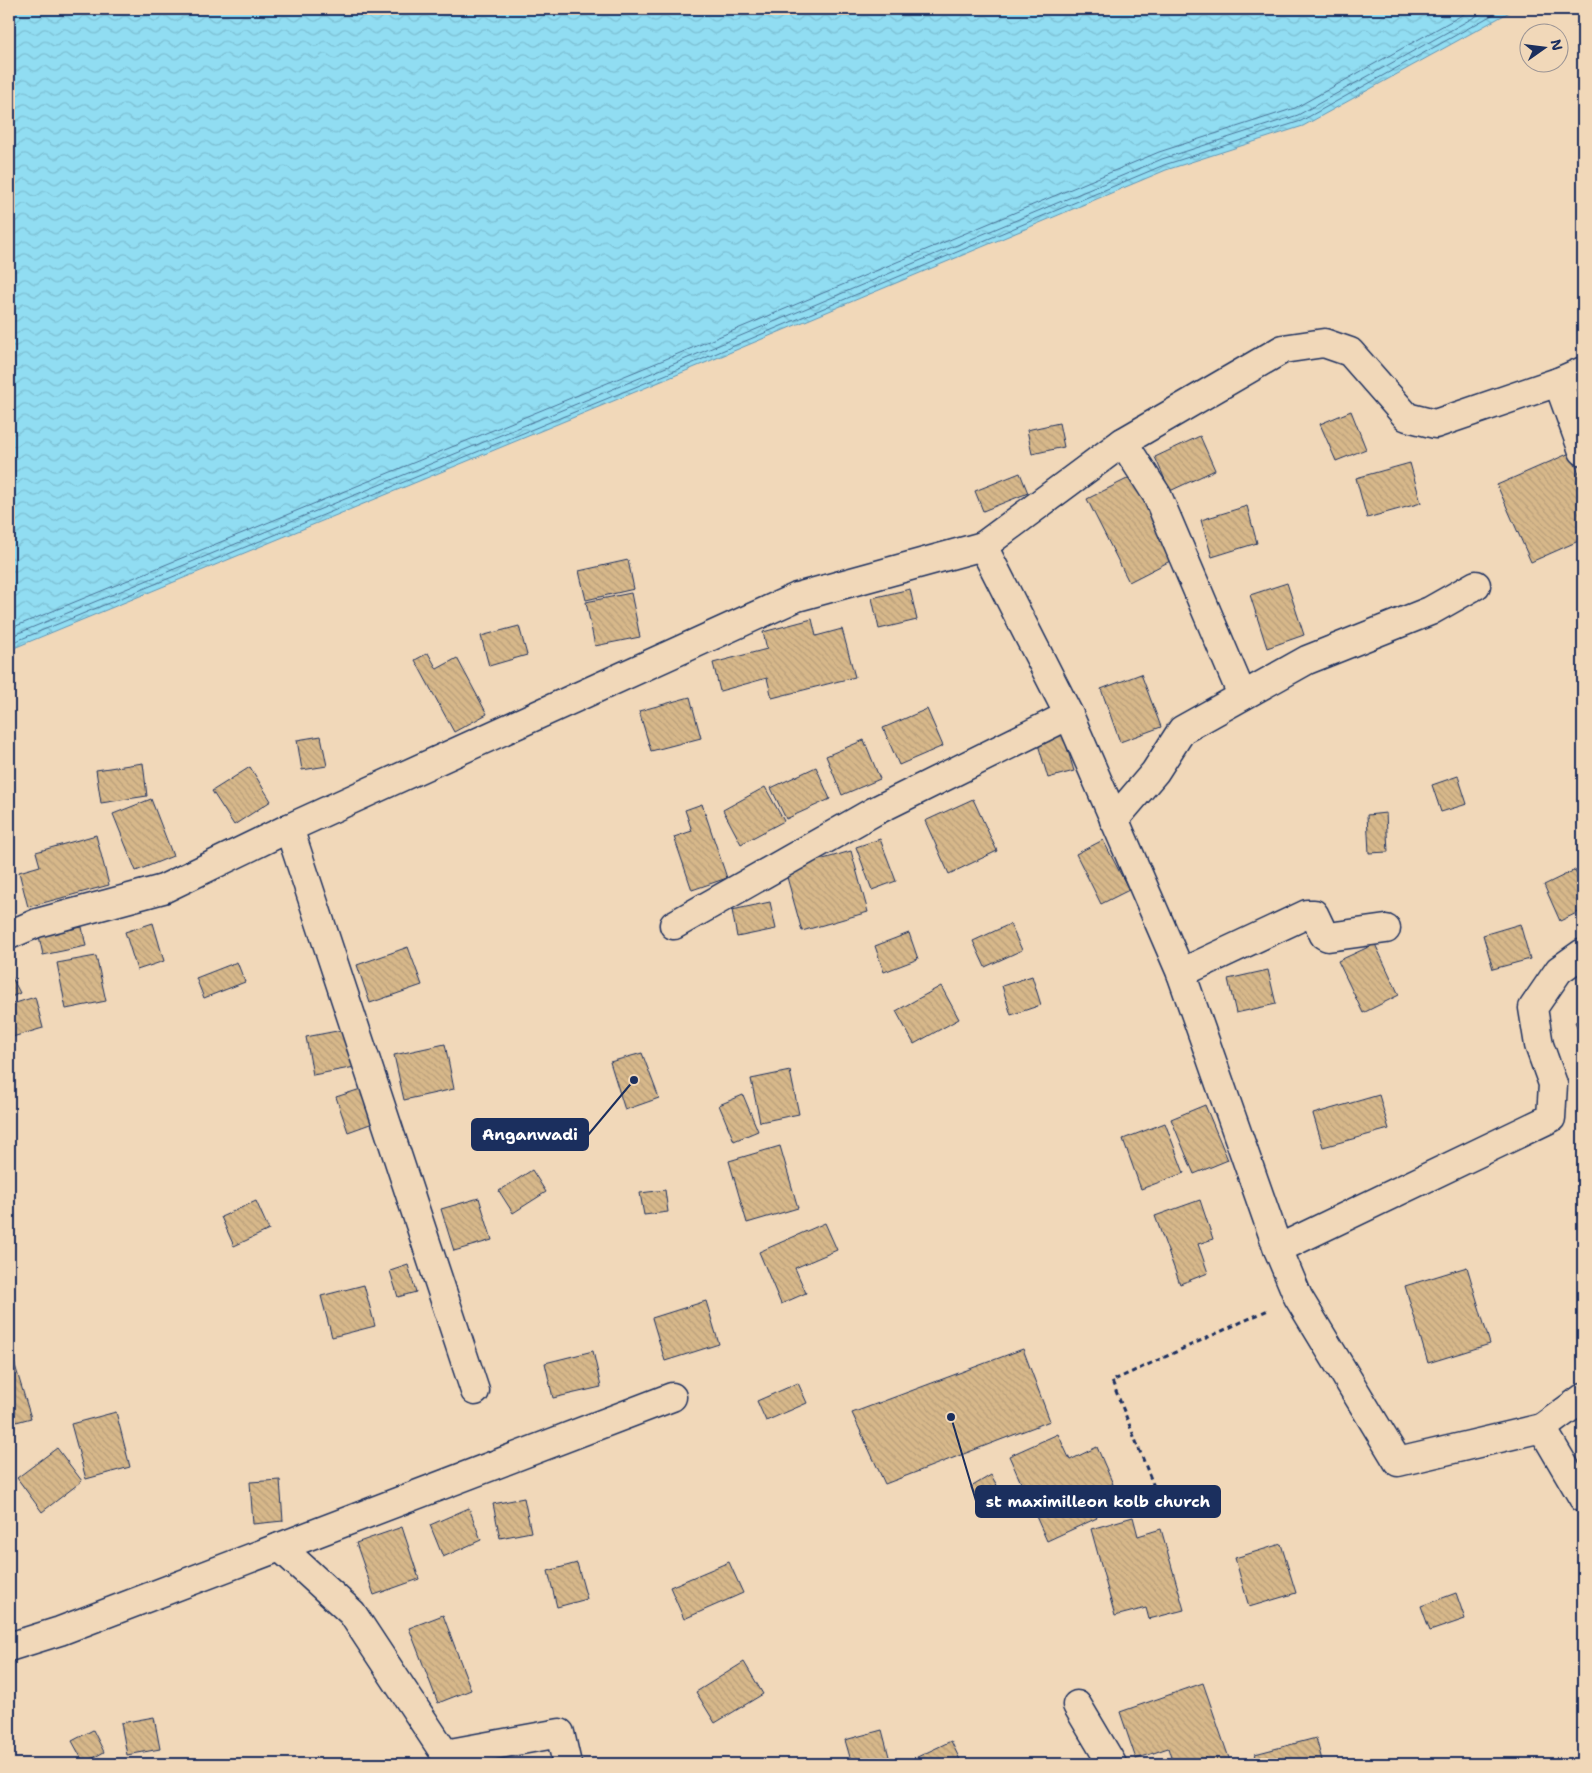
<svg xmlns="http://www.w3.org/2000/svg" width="1592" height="1773" viewBox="0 0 1592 1773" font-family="'Shantell Sans',sans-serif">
	<defs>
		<pattern id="water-waves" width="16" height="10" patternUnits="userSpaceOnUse" patternTransform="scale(1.25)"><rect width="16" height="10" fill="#91ddf2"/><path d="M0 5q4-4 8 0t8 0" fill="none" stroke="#7cbed2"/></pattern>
		<pattern id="building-back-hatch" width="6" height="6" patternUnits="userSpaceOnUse" patternTransform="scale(1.25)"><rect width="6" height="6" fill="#d7b88a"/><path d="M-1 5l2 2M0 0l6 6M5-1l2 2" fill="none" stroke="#b89e7a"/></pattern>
	</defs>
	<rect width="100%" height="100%" fill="#f1d8b9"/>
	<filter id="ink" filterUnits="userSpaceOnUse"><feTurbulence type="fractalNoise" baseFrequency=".02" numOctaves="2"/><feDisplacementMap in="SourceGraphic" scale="10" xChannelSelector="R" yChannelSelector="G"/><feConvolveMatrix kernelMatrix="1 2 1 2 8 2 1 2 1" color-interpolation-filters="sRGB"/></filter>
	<g filter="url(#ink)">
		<!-- water -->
		<polygon fill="url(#water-waves)" stroke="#6297b7" points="9,9 1515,9 1303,126 1166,170 669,378 9,650"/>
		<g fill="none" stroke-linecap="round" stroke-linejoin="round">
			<!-- shore -->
			<g stroke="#4a7599" stroke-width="1">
				<polyline points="9,629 661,361 1159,152 1295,108 1473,9"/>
				<polyline points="9,637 664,368 1162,159 1298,115 1489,9"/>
				<polyline points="9,644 667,374 1164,165 1301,121 1503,9"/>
			</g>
		</g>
		<!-- building -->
		<g fill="url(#building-back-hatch)" stroke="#1b2f5e">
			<polygon points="1351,411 1366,449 1336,461 1320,424"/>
			<polygon points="1059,423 1064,447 1032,454 1027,430"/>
			<polygon points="1200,436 1215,470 1170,491 1155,457"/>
			<polygon points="1570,453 1583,482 1583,539 1531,562 1497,485"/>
			<polygon points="1410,463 1421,503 1367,518 1356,478"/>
			<polygon points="1020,473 1028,493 983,511 975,491"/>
			<polygon points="1133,476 1176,558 1129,582 1087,499"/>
			<polygon points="1247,506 1257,543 1212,557 1201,520"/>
			<polygon points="628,560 634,589 586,600 579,571"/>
			<polygon points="1287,583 1304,635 1267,648 1250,595"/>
			<polygon points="910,589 917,620 879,629 872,598"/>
			<polygon points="631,593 640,637 595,646 586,602"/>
			<polygon points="812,619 816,636 842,629 855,677 772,698 767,678 720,691 713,663 767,649 763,632"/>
			<polygon points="519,626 527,655 489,666 481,636"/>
			<polygon points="428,653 437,669 457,658 487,714 454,732 415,660"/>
			<polygon points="1141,674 1161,727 1120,742 1101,689"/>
			<polygon points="690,697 701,738 651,751 639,711"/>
			<polygon points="927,709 943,746 899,765 883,728"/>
			<polygon points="1063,734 1074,771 1048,778 1037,741"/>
			<polygon points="321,736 327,766 302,770 297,740"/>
			<polygon points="864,740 880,779 842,795 826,756"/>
			<polygon points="143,763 147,796 101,803 96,770"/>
			<polygon points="250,767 271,801 234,825 212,791"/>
			<polygon points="816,767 830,799 786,819 771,788"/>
			<polygon points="1458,776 1467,804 1441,812 1432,785"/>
			<polygon points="765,787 784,821 741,844 723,810"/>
			<polygon points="151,799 173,856 136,871 113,814"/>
			<polygon points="973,799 997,851 949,874 925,821"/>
			<polygon points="702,804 727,878 692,890 674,837 692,831 685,810"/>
			<polygon points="1386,813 1388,852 1369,853 1367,815"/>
			<polygon points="96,835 109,885 28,907 19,872 40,866 36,852"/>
			<polygon points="880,839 896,881 872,890 856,847"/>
			<polygon points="1103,840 1129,890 1101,904 1076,854"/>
			<polygon points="851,851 868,912 802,931 785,870"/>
			<polygon points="1575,870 1583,886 1583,910 1560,921 1544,885"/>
			<polygon points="770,902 776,929 737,937 732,910"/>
			<polygon points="153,923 164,961 137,970 125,932"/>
			<polygon points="1010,924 1022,950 985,967 973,941"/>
			<polygon points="1520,924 1530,959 1493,969 1483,935"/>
			<polygon points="82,927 86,946 43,955 39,936"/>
			<polygon points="909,933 918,959 884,972 875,946"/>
			<polygon points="1375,944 1399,995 1363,1013 1338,961"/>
			<polygon points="408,947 422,985 370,1003 357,965"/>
			<polygon points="96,956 106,1001 66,1009 57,963"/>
			<polygon points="237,962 245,982 204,998 196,978"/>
			<polygon points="1268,970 1276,1004 1236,1013 1228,979"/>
			<polygon points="9,972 20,993 9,998"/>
			<polygon points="1032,976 1041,1005 1011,1015 1002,986"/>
			<polygon points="941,986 959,1019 914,1044 896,1011"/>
			<polygon points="35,997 43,1028 9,1038 9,1005"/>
			<polygon points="1583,1019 1583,1040 1575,1022"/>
			<polygon points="347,1029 355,1067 313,1075 306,1037"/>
			<polygon points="445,1044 454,1089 404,1100 394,1055"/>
			<polygon points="642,1053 659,1098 625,1110 610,1062"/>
			<polygon points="790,1071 799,1114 760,1122 751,1079"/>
			<polygon points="373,1085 384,1119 348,1132 336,1097"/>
			<polygon points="743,1095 758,1131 734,1141 719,1105"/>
			<polygon points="1379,1095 1389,1129 1323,1147 1313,1114"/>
			<polygon points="1205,1105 1228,1160 1194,1174 1171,1119"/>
			<polygon points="1165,1123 1184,1173 1141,1189 1123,1139"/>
			<polygon points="780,1146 798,1208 747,1223 729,1161"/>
			<polygon points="532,1170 546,1192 513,1213 499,1191"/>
			<polygon points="665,1190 668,1212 644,1215 640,1193"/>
			<polygon points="479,1198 492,1240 454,1251 441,1209"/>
			<polygon points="1200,1200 1213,1239 1198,1244 1208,1273 1180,1284 1155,1216"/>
			<polygon points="256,1201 269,1230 234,1246 221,1217"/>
			<polygon points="825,1223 837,1250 795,1268 806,1293 781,1304 759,1252"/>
			<polygon points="408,1265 416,1292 398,1297 390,1271"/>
			<polygon points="1467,1267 1490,1344 1428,1363 1405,1286"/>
			<polygon points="364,1285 375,1326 332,1337 321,1296"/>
			<polygon points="706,1301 719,1344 665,1361 652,1318"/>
			<polygon points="1023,1349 1050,1421 885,1484 852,1413"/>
			<polygon points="593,1351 601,1387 553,1398 545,1363"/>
			<polygon points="14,1362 31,1418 9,1424 9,1364"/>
			<polygon points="798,1383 807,1403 766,1421 757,1401"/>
			<polygon points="116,1412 130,1467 86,1479 71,1424"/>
			<polygon points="1058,1434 1070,1460 1097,1447 1113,1484 1087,1495 1097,1518 1047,1541 1009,1456"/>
			<polygon points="57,1448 82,1481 42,1512 17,1478"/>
			<polygon points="991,1475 1006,1501 986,1513 971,1487"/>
			<polygon points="280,1480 283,1521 253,1524 250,1482"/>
			<polygon points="524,1498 531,1532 500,1538 493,1504"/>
			<polygon points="469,1508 481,1540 443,1557 430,1525"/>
			<polygon points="1133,1517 1138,1536 1161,1529 1184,1610 1149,1619 1146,1608 1115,1616 1091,1529"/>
			<polygon points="402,1527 419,1579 374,1595 356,1543"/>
			<polygon points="1281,1544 1296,1593 1249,1607 1235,1558"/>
			<polygon points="729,1562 743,1593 684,1619 670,1587"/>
			<polygon points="577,1563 587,1599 557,1607 548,1571"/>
			<polygon points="1456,1593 1465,1619 1430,1631 1421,1606"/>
			<polygon points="443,1615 471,1690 438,1703 409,1628"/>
			<polygon points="744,1662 763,1694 715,1723 696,1692"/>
			<polygon points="1203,1683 1231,1764 1173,1764 1168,1748 1136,1759 1120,1712"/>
			<polygon points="154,1717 160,1749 127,1755 121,1723"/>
			<polygon points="93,1730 104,1752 84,1763 72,1741"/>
			<polygon points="882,1730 891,1764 852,1764 845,1740"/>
			<polygon points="1316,1738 1323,1764 1258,1764 1255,1754"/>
			<polygon points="951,1741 962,1764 913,1764 911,1760"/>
		</g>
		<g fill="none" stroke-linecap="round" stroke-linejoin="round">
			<defs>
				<g id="minor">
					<polyline points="1558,382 1583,451"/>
					<polyline points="1123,442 1157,495 1242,695"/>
					<polyline points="983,546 1123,442 1283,349 1324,343 1350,352 1407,417 1435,424 1558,382 1583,371"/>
					<polyline points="1114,820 1155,772 1182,730 1307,660 1430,611 1476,585"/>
					<polyline points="289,828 475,1391"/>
					<polyline points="674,925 875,811 1069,715"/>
					<polyline points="9,935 37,923 163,889 289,828 797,597 983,546 1069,715 1181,973 1278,1249 1298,1297 1398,1462 1542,1428 1583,1498"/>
					<polyline points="1181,973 1307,914 1314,914 1324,935 1328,937 1386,929"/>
					<polyline points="1278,1249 1551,1118 1553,1084 1539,1045 1533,1008 1559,970 1583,953"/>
					<polyline points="1542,1428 1583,1398"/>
					<polyline points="280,1547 352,1613 445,1754 560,1733 567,1764"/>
					<polyline points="9,1647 60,1631 672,1397"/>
					<polyline points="1077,1705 1112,1764"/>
				</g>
			</defs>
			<!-- minor casing -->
			<use href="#minor" stroke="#1b2f5e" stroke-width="31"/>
			<!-- path -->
			<polyline stroke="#1b2f5e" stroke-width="3" stroke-dasharray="5 4" stroke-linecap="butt" points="1164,1512 1112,1381 1268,1310"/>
			<!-- minor -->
			<use href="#minor" stroke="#f1d8b9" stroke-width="28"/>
		</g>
	</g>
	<!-- callouts -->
	<path fill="none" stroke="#1b2f5e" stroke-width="2" d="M634 1080L588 1135M951 1417L976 1501"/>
	<g fill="#1b2f5e" stroke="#f1d8b9" stroke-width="2">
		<circle cx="634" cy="1080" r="5"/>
		<circle cx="951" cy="1417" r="5"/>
	</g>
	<g fill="#1b2f5e" stroke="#1b2f5e" stroke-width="2">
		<rect x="472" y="1119" width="116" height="31" rx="5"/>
		<rect x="976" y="1486" width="244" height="31" rx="5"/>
	</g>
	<g font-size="16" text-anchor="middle" font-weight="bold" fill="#fff">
		<text x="530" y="1140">Anganwadi</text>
		<text x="1098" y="1507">st maximilleon kolb church</text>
	</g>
	<!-- margin -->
	<rect width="1592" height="1773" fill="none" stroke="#f1d8b9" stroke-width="30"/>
	<rect x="15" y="15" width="1562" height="1743" fill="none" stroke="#1b2f5e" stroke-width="2" filter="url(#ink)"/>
	<!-- north arrow -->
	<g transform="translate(1544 48) rotate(76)"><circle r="24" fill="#f1d8b9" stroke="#9b9495"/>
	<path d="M0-4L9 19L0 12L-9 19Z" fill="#1b2f5e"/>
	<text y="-8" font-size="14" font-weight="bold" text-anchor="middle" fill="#1b2f5e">N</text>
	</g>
</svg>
